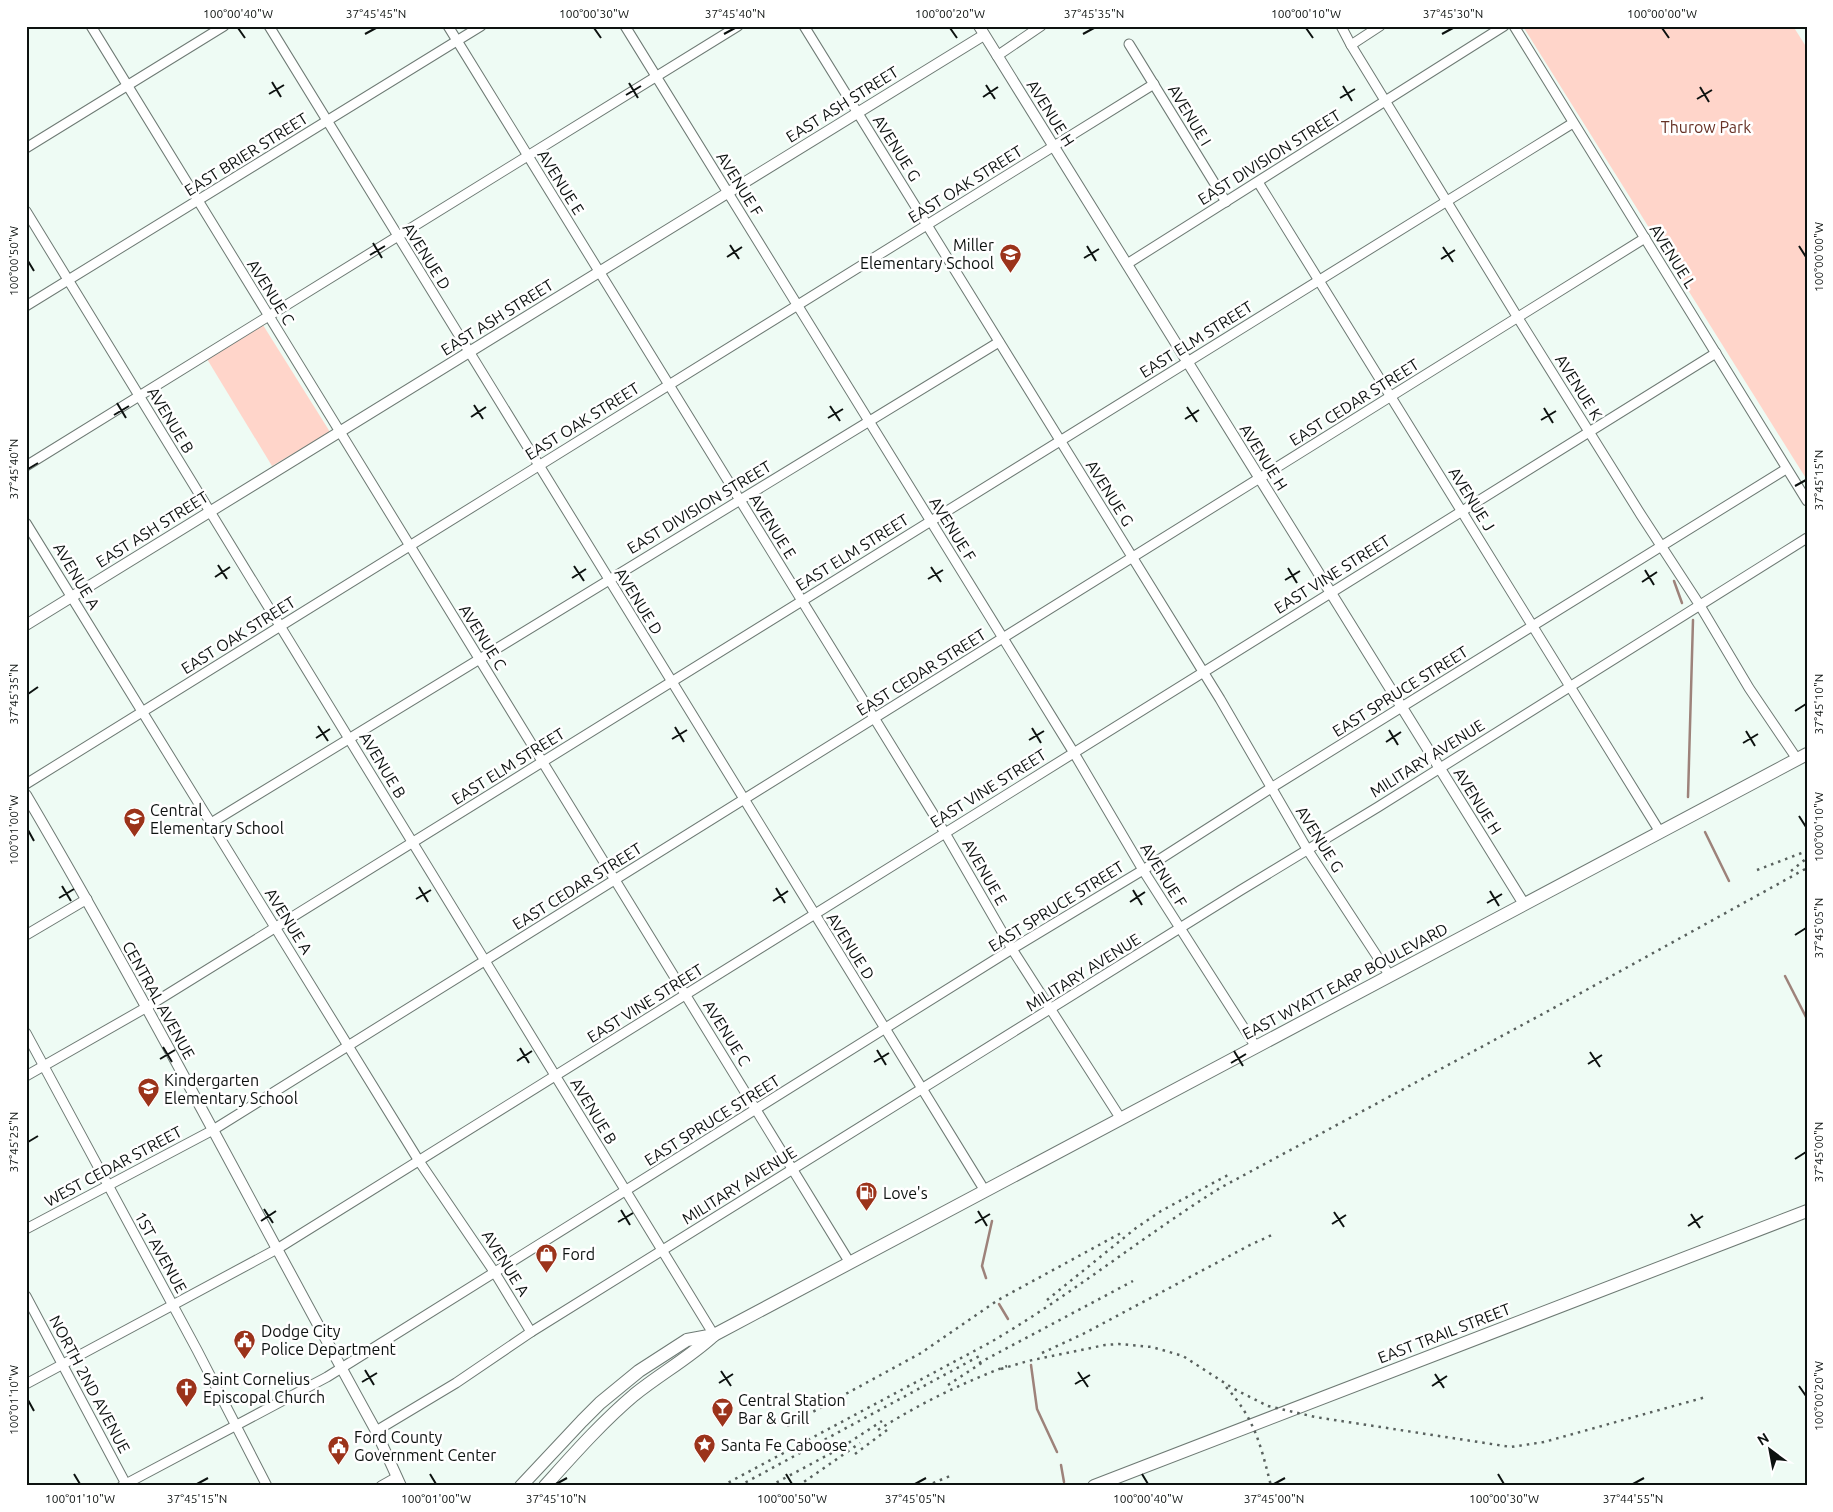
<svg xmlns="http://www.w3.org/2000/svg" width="1833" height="1512" viewBox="0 0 1833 1512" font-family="Ubuntu,sans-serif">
	<rect width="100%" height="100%" fill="#eefbf4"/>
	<!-- green -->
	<g fill="#ffd5ca">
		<polygon points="1526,26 1793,26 1807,48 1807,480 1524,28"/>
		<polygon points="263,325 330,432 272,466 207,359"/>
	</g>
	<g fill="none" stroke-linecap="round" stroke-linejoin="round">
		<!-- stream -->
		<g stroke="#9d827a" stroke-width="2.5">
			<polyline points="1674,581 1682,603"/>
			<polyline points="1688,797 1693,620"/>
			<polyline points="1705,832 1729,881"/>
			<polyline points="1785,976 1807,1019"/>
			<polyline points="986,1278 982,1266 992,1221"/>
			<polyline points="999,1304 1008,1319"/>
			<polyline points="1031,1365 1037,1409 1057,1452"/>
			<polyline points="1061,1465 1064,1482"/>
		</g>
		<defs>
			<g id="minor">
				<polyline points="91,26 850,1263"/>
				<polyline points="269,26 985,1191"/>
				<polyline points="448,26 945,833 1012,949 1121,1119"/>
				<polyline points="625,26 1074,753 1143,870 1256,1047"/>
				<polyline points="804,26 1220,699 1307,849 1390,976"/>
				<polyline points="1341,26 1351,45 1518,318 1641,515 1699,604 1749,688 1797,759"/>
				<polyline points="1514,26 1807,501"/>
				<polyline points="1129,44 1226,202"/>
				<polyline points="1351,45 1380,26"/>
				<polyline points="997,56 1041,26"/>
				<polyline points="26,148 224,26"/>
				<polyline points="1258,182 1660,832"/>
				<polyline points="26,211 714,1335"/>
				<polyline points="1127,264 1504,26"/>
				<polyline points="26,306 481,26"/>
				<polyline points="26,466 738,26"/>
				<polyline points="26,523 419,1161 495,1273 531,1332"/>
				<polyline points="26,784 1154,84"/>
				<polyline points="211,823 999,342"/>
				<polyline points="26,935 87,899"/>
				<polyline points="26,1033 197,1350 267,1486"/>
				<polyline points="26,1076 147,1007 1573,123"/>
				<polyline points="26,1229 213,1130 1645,238"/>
				<polyline points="26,1296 127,1486"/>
				<polyline points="26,1384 277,1249 1716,353"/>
				<polyline points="376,1431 456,1383 531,1332 1241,890 1378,807 1807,538"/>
				<polyline points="122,1486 327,1377 1012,949 1143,870 1271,788 1786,469"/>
				<polyline points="381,1486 397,1477"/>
			</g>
			<g id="tertiary">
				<polyline points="979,26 1524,904"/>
				<polyline points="26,625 984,35"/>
				<path d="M26,795C149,1004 259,1219 376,1431L401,1486"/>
			</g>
			<g id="primary">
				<polyline points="521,1486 582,1421 600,1403 639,1371 687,1340 714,1335"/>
				<path d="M545,1486C573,1455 601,1423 634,1395C660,1374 689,1358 714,1335L1807,754"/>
				<polyline points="1094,1486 1807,1211"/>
			</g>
		</defs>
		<!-- minor casing -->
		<use href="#minor" stroke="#6e7a74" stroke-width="11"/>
		<!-- tertiary casing -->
		<use href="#tertiary" stroke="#6e7a74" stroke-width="12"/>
		<!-- primary casing -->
		<use href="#primary" stroke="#6e7a74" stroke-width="14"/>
		<!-- minor -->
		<use href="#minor" stroke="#fff" stroke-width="9"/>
		<!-- tertiary -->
		<use href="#tertiary" stroke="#fff" stroke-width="10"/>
		<!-- primary -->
		<use href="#primary" stroke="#fff" stroke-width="12"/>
		<!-- rail -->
		<g stroke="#59615e" stroke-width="2.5" stroke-dasharray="2.5 5" stroke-linecap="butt">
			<polyline points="1757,870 1807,851"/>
			<polyline points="1791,871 1807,858"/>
			<polyline points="1047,1300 1136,1228 1161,1211 1228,1175"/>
			<polyline points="1042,1353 1083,1334 1250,1245 1272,1235"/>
			<polyline points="979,1363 1133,1281"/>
			<polyline points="1001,1369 1028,1361 1105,1345 1119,1344 1152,1347 1183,1356 1234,1389 1268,1406 1315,1417 1511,1447 1544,1442 1706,1397"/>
			<polyline points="948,1385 983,1362"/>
			<path d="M1226,1387C1255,1419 1261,1446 1271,1486"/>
			<polyline points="787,1426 921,1353 998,1300 1121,1233"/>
			<path d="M878,1430C919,1404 962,1383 1007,1366"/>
			<polyline points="855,1454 887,1430"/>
			<path d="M722,1486L991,1342C1071,1295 1142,1237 1220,1188L1550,1010L1807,868"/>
			<polyline points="739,1486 983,1354"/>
			<polyline points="770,1486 839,1449 882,1421"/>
			<polyline points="798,1486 860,1443"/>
			<polyline points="926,1486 950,1476"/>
		</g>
	</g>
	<!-- ticks -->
	<path fill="none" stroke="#0d1210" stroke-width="2" d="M238,28L245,38M594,28L601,38M950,28L957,38M1306,28L1313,38M1662,28L1669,38M365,34L376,28M724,34L735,28M1083,34L1094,28M1442,34L1453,28M272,82L281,97M629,83L638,98M986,85L995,99M1343,86L1352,101M1700,87L1709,102M269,94L284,85M626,95L641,86M983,97L998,87M1340,98L1355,89M1697,99L1712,90M373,243L382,258M730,245L739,259M1087,246L1096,261M1799,246L1806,257M1443,247L1453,262M370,255L385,246M727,257L742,247M1084,258L1099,249M1441,259L1455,250M28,261L34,271M117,403L126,418M474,405L483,419M830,406L840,421M1187,407L1197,422M1544,408L1553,423M114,415L129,406M471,417L486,407M828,418L843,409M1185,419L1199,410M1541,420L1556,411M28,469L38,463M1795,486L1806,480M218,565L227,579M574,566L584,581M931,567L941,582M1288,568L1297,583M1645,570L1654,585M215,577L230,567M572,578L586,569M928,579L943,570M1285,580L1300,571M1642,582L1657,572M28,694L38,687M1795,711L1806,704M318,726L328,741M675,727L684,742M1032,728L1041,743M1389,730L1398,745M1746,731L1755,746M316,738L330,729M672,739L687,730M1029,740L1044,731M1386,742L1401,732M1743,743L1758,734M1799,816L1806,827M28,830L34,841M62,886L71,901M419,887L428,902M776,888L785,903M1133,890L1142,905M1490,891L1499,906M59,898L74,889M416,899L431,890M773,901L788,891M1130,902L1145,892M1487,903L1502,894M1795,935L1806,928M163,1047L172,1062M520,1048L529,1063M877,1050L886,1065M1234,1051L1243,1066M1590,1052L1600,1067M160,1059L175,1050M517,1061L532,1051M874,1062L889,1053M1231,1063L1246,1054M1588,1064L1602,1055M28,1142L38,1136M1795,1159L1806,1152M264,1209L273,1223M621,1210L630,1225M978,1211L987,1226M1334,1212L1344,1227M1691,1214L1700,1228M261,1221L276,1211M618,1222L633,1213M975,1223L990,1214M1332,1224L1346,1215M1688,1226L1703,1216M365,1370L374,1385M721,1371L731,1386M1078,1372L1088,1387M1435,1374L1444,1388M362,1382L377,1373M719,1383L733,1374M1075,1384L1090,1375M1432,1386L1447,1376M1799,1386L1806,1396M28,1400L34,1411M74,1474L80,1484M430,1474L436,1484M786,1474L792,1484M1142,1474L1148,1484M1498,1474L1504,1484M197,1484L208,1478M556,1484L567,1478M915,1484L926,1478M1274,1484L1285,1478M1633,1484L1644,1478"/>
	<!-- icons -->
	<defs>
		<symbol id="school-pin" viewBox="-11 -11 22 30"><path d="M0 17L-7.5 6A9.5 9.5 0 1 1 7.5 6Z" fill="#9b331a" stroke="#fff"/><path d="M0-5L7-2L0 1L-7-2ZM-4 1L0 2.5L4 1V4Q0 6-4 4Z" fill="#fff"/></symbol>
		<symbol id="fuel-pin" viewBox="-11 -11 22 30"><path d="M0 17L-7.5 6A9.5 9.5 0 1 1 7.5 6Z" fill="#9b331a" stroke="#fff"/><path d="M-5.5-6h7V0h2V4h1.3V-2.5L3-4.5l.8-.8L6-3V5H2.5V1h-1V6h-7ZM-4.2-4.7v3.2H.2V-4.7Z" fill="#fff"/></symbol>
		<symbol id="shop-pin" viewBox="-11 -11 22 30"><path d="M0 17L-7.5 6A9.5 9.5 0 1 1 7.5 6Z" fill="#9b331a" stroke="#fff"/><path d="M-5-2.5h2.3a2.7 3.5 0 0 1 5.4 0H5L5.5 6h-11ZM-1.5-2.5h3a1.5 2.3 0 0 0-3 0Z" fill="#fff"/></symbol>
		<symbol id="civic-pin" viewBox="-11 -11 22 30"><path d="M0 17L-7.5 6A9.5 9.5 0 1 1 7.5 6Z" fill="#9b331a" stroke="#fff"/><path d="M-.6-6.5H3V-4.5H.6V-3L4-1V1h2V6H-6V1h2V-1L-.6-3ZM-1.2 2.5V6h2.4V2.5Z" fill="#fff"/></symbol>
		<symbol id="church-pin" viewBox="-11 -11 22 30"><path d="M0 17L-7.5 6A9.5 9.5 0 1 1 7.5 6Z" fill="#9b331a" stroke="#fff"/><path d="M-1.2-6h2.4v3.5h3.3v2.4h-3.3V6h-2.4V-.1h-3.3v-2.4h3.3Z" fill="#fff"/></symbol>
		<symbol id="bar-pin" viewBox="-11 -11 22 30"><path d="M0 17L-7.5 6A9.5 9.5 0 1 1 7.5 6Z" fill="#9b331a" stroke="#fff"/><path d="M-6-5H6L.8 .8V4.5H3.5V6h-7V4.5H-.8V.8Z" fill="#fff"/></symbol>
		<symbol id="sight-pin" viewBox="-11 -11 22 30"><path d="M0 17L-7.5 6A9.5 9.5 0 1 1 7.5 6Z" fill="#9b331a" stroke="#fff"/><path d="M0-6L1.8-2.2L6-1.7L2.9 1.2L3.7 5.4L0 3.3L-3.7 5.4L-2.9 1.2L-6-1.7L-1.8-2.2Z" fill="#fff"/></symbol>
	</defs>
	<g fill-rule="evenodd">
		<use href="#school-pin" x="998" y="242" width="25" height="34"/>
		<use href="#school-pin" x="122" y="806" width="25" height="34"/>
		<use href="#school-pin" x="136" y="1076" width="25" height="34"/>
		<use href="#fuel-pin" x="854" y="1180" width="25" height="34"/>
		<use href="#shop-pin" x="534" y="1242" width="25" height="34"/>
		<use href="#civic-pin" x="232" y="1328" width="25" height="34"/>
		<use href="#church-pin" x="174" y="1376" width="25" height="34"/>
		<use href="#bar-pin" x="710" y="1396" width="25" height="34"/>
		<use href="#sight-pin" x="692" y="1432" width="25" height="34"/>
		<use href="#civic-pin" x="326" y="1434" width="25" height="34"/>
	</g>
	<g text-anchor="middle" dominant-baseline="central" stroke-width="5" stroke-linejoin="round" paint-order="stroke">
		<!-- street labels -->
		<g font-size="16" fill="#0d1210" stroke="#fff">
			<text transform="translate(842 104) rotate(-32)">EAST ASH STREET</text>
			<text transform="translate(1051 113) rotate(58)">AVENUE H</text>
			<text transform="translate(1190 115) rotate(59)">AVENUE I</text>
			<text transform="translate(897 148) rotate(58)">AVENUE G</text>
			<text transform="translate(246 154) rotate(-32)">EAST BRIER STREET</text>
			<text transform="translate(1269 157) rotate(-32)">EAST DIVISION STREET</text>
			<text transform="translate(561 182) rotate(58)">AVENUE E</text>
			<text transform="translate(740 184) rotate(58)">AVENUE F</text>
			<text transform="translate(965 184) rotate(-32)">EAST OAK STREET</text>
			<text transform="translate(427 256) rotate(58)">AVENUE D</text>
			<text transform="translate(1673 256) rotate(58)">AVENUE L</text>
			<text transform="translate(271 292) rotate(58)">AVENUE C</text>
			<text transform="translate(497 317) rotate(-32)">EAST ASH STREET</text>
			<text transform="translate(1196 339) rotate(-32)">EAST ELM STREET</text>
			<text transform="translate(1579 387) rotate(58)">AVENUE K</text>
			<text transform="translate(1354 402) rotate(-32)">EAST CEDAR STREET</text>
			<text transform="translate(171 420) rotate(59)">AVENUE B</text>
			<text transform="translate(582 421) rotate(-32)">EAST OAK STREET</text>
			<text transform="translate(1264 457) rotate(58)">AVENUE H</text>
			<text transform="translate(1110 493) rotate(58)">AVENUE G</text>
			<text transform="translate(1472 499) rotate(58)">AVENUE J</text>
			<text transform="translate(699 507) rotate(-31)">EAST DIVISION STREET</text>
			<text transform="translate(773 526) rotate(58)">AVENUE E</text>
			<text transform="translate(152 529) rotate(-32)">EAST ASH STREET</text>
			<text transform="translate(953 529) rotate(58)">AVENUE F</text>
			<text transform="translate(852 552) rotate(-32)">EAST ELM STREET</text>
			<text transform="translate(1332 574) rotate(-32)">EAST VINE STREET</text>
			<text transform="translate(77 576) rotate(59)">AVENUE A</text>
			<text transform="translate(639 601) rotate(58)">AVENUE D</text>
			<text transform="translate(238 635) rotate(-32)">EAST OAK STREET</text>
			<text transform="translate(483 637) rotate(58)">AVENUE C</text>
			<text transform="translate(921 672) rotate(-32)">EAST CEDAR STREET</text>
			<text transform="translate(1400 691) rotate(-32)">EAST SPRUCE STREET</text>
			<text transform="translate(1427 758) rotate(-32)">MILITARY AVENUE</text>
			<text transform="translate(383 765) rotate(59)">AVENUE B</text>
			<text transform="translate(508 766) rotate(-32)">EAST ELM STREET</text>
			<text transform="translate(988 788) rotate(-32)">EAST VINE STREET</text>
			<text transform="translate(1478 801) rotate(58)">AVENUE H</text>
			<text transform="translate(1320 839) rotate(58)">AVENUE G</text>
			<text transform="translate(985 872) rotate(60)">AVENUE E</text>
			<text transform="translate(1164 875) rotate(58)">AVENUE F</text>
			<text transform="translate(577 886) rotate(-32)">EAST CEDAR STREET</text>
			<text transform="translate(1056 906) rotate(-32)">EAST SPRUCE STREET</text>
			<text transform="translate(289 921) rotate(58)">AVENUE A</text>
			<text transform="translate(851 946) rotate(58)">AVENUE D</text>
			<text transform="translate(1083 972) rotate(-32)">MILITARY AVENUE</text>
			<text transform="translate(1345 981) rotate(-28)">EAST WYATT EARP BOULEVARD</text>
			<text transform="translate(159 1000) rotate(61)">CENTRAL AVENUE</text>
			<text transform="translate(645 1003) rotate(-32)">EAST VINE STREET</text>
			<text transform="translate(727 1033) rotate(58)">AVENUE C</text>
			<text transform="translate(594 1111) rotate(59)">AVENUE B</text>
			<text transform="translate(712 1120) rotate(-32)">EAST SPRUCE STREET</text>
			<text transform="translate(113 1166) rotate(-28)">WEST CEDAR STREET</text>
			<text transform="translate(739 1185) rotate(-32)">MILITARY AVENUE</text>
			<text transform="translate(161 1252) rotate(61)">1ST AVENUE</text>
			<text transform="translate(506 1263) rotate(58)">AVENUE A</text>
			<text transform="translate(1444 1333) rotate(-21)">EAST TRAIL STREET</text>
			<text transform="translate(90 1384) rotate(62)">NORTH 2ND AVENUE</text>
		</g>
		<!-- park labels -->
		<g font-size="16" fill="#673226" stroke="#fff">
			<text x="1706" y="127">Thurow Park</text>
		</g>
		<!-- poi labels -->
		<g font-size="16" fill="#0d1210" stroke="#fff" text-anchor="start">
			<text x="994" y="245" text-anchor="end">Miller<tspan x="994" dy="18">Elementary School</tspan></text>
			<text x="150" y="810">Central<tspan x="150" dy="18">Elementary School</tspan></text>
			<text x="164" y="1080">Kindergarten<tspan x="164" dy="18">Elementary School</tspan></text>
			<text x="883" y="1193">Love's</text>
			<text x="562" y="1254">Ford</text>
			<text x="261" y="1331">Dodge City<tspan x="261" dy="18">Police Department</tspan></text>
			<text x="203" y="1379">Saint Cornelius<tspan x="203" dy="18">Episcopal Church</tspan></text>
			<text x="738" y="1400">Central Station<tspan x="738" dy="18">Bar &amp; Grill</tspan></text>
			<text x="354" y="1437">Ford County<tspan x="354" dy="18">Government Center</tspan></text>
			<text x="721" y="1445">Santa Fe Caboose</text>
		</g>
	</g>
	<!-- border -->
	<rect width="1833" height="1512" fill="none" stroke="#ffffff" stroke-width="55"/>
	<!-- north arrow -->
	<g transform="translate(1770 1450) rotate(328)" stroke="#ffffff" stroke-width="4" paint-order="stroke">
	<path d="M0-4L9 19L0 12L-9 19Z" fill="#0d1210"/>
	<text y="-8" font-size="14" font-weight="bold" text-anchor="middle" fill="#0d1210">N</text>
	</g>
	<rect x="28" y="28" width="1778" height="1456" fill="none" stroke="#0d1210" stroke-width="2"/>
	<g font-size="12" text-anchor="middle" fill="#0d1210">
		<text x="238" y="18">100°00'40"W</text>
		<text x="376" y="18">37°45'45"N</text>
		<text x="594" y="18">100°00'30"W</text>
		<text x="735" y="18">37°45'40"N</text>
		<text x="950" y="18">100°00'20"W</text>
		<text x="1094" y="18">37°45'35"N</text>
		<text x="1306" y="18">100°00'10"W</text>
		<text x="1453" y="18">37°45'30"N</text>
		<text x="1662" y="18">100°00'00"W</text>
		<text transform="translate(1819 257) rotate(-90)" y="4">100°00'00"W</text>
		<text transform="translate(14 261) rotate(-90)" y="4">100°00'50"W</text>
		<text transform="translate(14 469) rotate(-90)" y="4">37°45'40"N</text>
		<text transform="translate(1819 480) rotate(-90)" y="4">37°45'15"N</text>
		<text transform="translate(14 694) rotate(-90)" y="4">37°45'35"N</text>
		<text transform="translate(1819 704) rotate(-90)" y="4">37°45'10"N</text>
		<text transform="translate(1819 827) rotate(-90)" y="4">100°00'10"W</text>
		<text transform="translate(14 830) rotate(-90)" y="4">100°01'00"W</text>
		<text transform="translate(1819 928) rotate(-90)" y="4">37°45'05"N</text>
		<text transform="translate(14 1142) rotate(-90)" y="4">37°45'25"N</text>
		<text transform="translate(1819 1152) rotate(-90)" y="4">37°45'00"N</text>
		<text transform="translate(1819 1396) rotate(-90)" y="4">100°00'20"W</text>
		<text transform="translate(14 1400) rotate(-90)" y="4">100°01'10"W</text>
		<text x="80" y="1503">100°01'10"W</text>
		<text x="197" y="1503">37°45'15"N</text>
		<text x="436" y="1503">100°01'00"W</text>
		<text x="556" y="1503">37°45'10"N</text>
		<text x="792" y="1503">100°00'50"W</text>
		<text x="915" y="1503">37°45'05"N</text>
		<text x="1148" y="1503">100°00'40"W</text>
		<text x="1274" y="1503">37°45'00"N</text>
		<text x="1504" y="1503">100°00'30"W</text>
		<text x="1633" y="1503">37°44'55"N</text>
	</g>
</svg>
